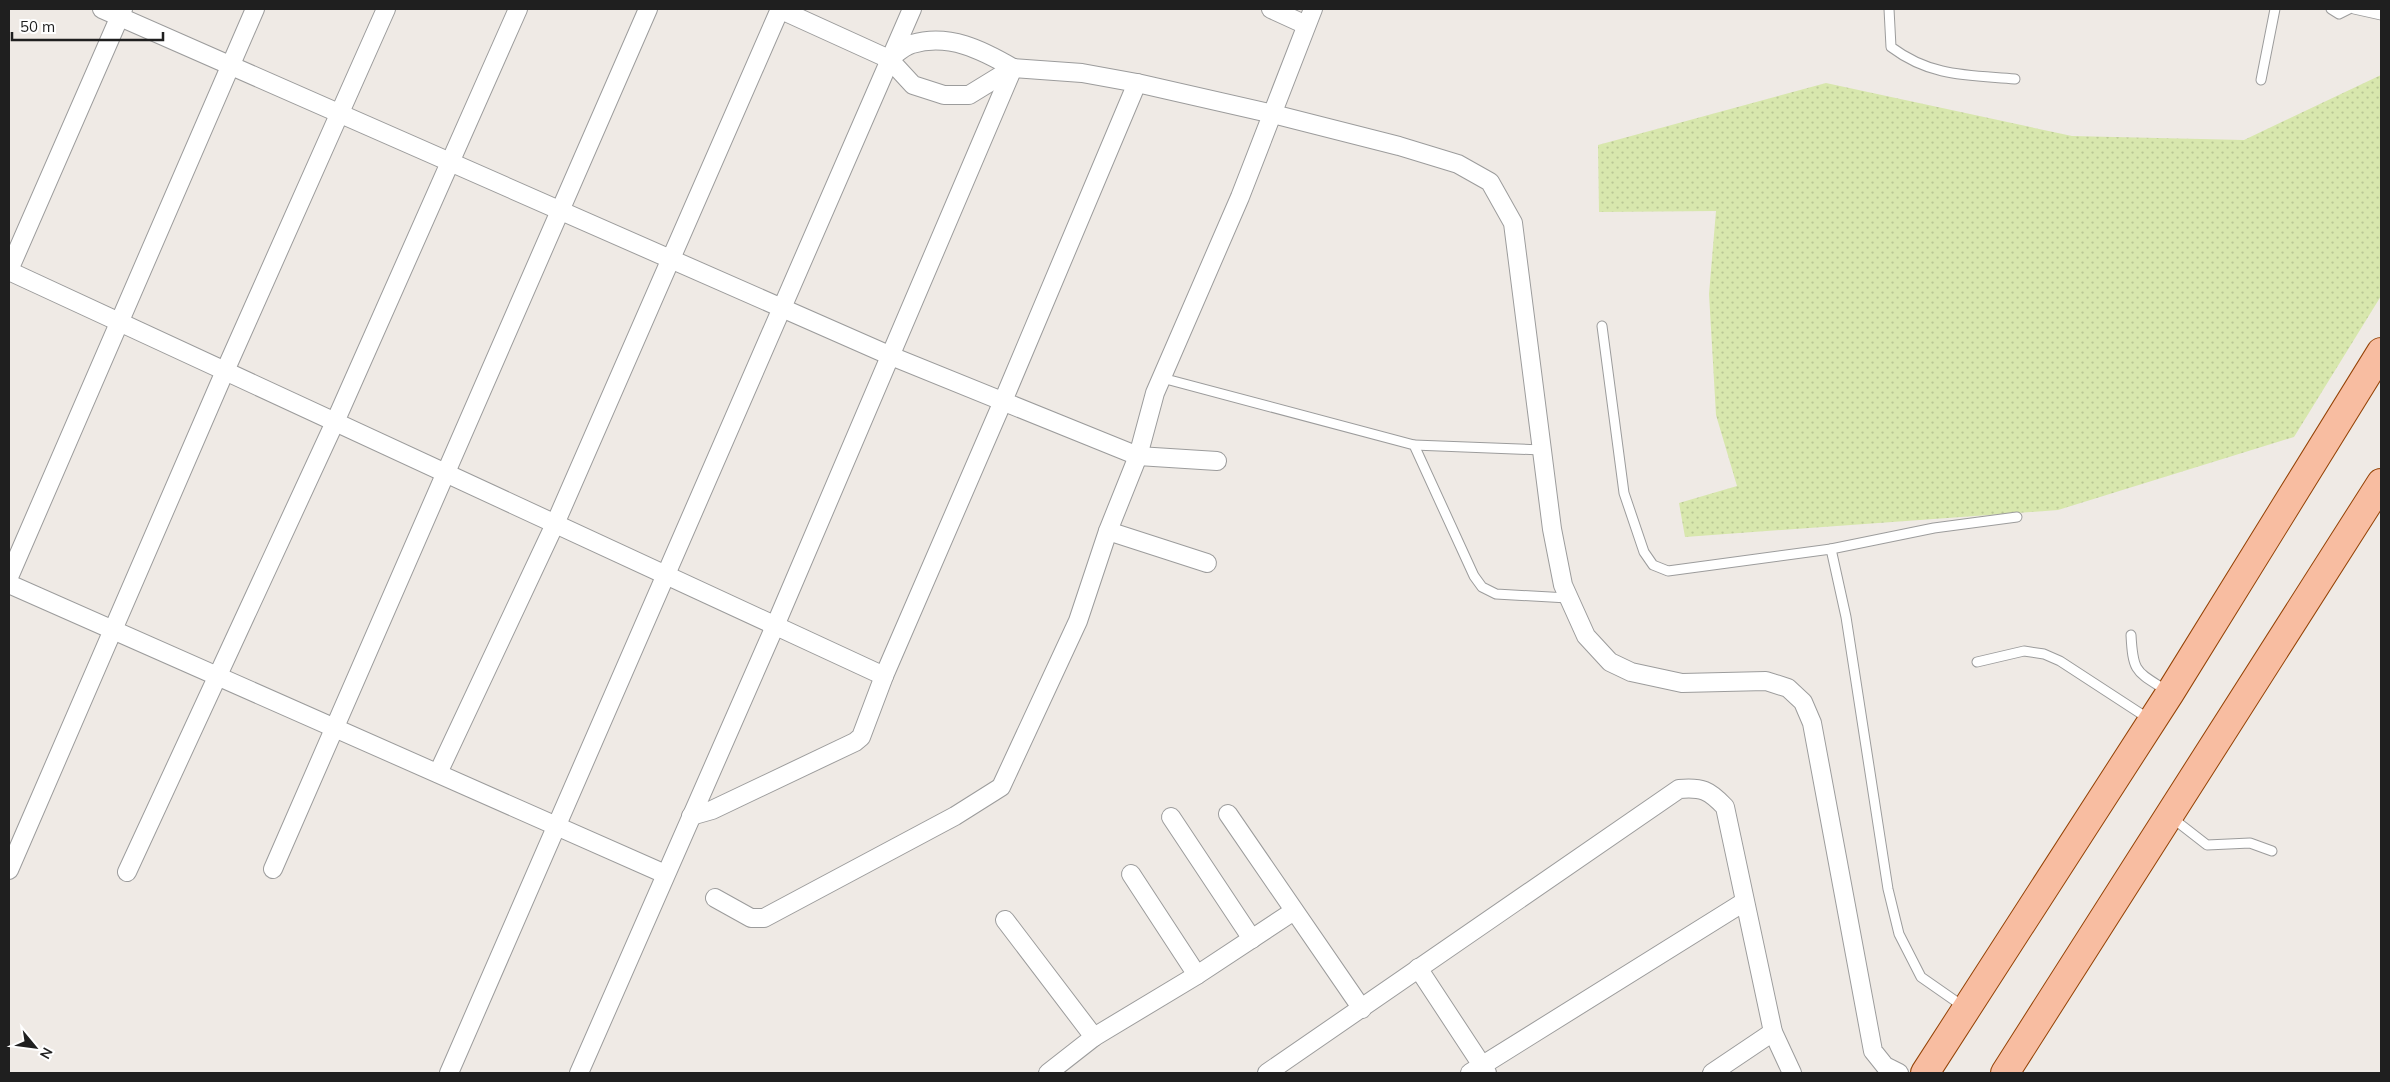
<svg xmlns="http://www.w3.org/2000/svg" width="2390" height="1082" viewBox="0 0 2390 1082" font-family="Mulish,sans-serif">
	<defs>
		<pattern id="grass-dots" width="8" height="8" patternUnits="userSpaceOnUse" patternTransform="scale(1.25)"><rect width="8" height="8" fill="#d8e7ad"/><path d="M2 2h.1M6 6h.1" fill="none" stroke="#b9c694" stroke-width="1.8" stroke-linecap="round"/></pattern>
	</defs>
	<rect width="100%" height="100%" fill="#efeae5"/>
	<!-- grass -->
	<polygon fill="url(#grass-dots)" points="2381,75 2381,296 2294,437 2058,510 1685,537 1679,503 1737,486 1716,415 1709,294 1716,211 1599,212 1598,145 1826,83 2072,136 2244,140"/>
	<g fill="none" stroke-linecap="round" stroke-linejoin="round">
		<defs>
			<g id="lane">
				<path d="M1889,9L1891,47C1931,77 1968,75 2015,79"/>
				<polyline points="2331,9 2339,14 2349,9"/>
				<polyline points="2354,9 2381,15"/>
				<polyline points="2261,80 2275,9"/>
				<polyline points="1602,326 1624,493 1644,552 1653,565 1668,571 1831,549 1846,617 1888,889 1899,934 1921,977 1964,1007"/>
				<polyline points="1162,378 1414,445 1474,576 1482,587 1496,594 1568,598"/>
				<polyline points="1414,445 1542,450"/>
				<polyline points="1831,549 1934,528 2017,517"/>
				<path d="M2131,635C2133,673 2136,671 2167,691"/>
				<polyline points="1977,662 2024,651 2044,654 2060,661 2149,719"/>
				<polyline points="2171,817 2207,845 2250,843 2272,851"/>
			</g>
			<g id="street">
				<polyline points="102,9 891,356 1138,456 1217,461"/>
				<polyline points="779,9 889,59 913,85 944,95 969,95 1013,68 1082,73 1137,83 1273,114 1399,146 1458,164 1490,182 1513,223 1552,529 1563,585 1586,636 1610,662 1631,672 1682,683 1766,681 1788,688 1803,702 1812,723 1873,1051 1885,1066 1899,1073"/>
				<polyline points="1271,9 1306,25"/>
				<polyline points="9,270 123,9"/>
				<polyline points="9,271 884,676"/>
				<polyline points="1108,531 1207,563"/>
				<polyline points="9,577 255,9"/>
				<polyline points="9,584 665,874"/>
				<polyline points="438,773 555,524 780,9"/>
				<polyline points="1228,814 1362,1009"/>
				<polyline points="691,816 712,810 855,742 861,737 884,676 1003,401 1137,83"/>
				<polyline points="1171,817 1252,939"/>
				<polyline points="273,869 648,9"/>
				<polyline points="9,870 225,371 386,9"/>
				<polyline points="127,872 335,422 518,9"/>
				<polyline points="1131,874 1197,975"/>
				<polyline points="715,898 751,918 764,918 955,816 1001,787 1078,621 1108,531 1138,456 1155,393 1240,197 1313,9"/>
				<polyline points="1005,920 1094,1037"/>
				<polyline points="1418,968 1487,1073"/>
				<polyline points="449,1073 912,9"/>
				<path d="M579,1073L775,626L1013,68C982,50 949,33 912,44C904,46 896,54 889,59"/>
				<polyline points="1048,1073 1094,1037 1197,975 1294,911"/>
				<path d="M1267,1073L1679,789C1702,787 1709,790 1725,807L1773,1032L1792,1073"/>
				<polyline points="1470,1073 1744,902"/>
				<polyline points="1712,1073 1773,1032"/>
			</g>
			<g id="primary">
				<polyline points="1925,1073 2170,693 2381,352"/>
				<polyline points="2005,1073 2381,483"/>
			</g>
		</defs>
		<!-- lane casing -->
		<use href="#lane" stroke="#9c9c9c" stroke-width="11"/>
		<!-- street casing -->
		<use href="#street" stroke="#9c9c9c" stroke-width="20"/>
		<!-- primary casing -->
		<use href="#primary" stroke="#944205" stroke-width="30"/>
		<!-- lane -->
		<use href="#lane" stroke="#fff" stroke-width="9"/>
		<!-- street -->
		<use href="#street" stroke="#fff" stroke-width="18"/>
		<!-- primary -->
		<use href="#primary" stroke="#f8bda1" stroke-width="28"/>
	</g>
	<!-- border -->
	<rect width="2390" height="1082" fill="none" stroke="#1f1f1f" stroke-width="20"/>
	<!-- north arrow -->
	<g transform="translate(35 1047) rotate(119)" stroke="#ffffff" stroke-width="4" paint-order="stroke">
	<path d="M0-4L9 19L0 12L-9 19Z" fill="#1f1f1f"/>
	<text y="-8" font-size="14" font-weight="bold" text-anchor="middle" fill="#1f1f1f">N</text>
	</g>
	<!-- scale -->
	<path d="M12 32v8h151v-8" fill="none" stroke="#1f1f1f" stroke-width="2.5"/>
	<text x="20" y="32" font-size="15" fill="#1f1f1f" stroke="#ffffff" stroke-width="4" paint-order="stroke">50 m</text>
</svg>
